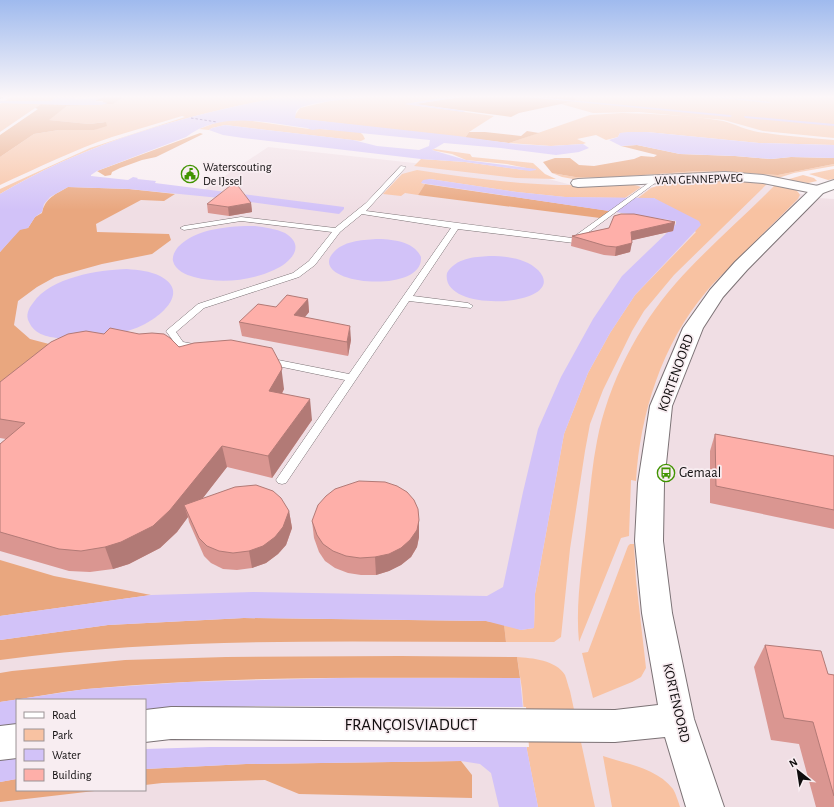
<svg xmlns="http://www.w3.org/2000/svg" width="834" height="807" viewBox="0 0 834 807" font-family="'Alegreya Sans',sans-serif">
	<rect width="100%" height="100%" fill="#f8edf1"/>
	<!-- built -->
	<path fill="#f0dee4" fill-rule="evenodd" d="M268,147L541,177L587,189L762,184L818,198L834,199V807H0V227L61,179L198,194ZM17,700H145V790H17Z"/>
	<!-- green -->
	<g fill="#f8c2a2">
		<polygon points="11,97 57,97 51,101 5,101"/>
		<path d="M123,97H282C185,115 86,143 0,194V189L90,148L185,117L182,116C159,123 135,130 112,137C74,150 37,168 0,185V157L34,134L59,130H94L105,122L89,124L48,120L67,106L112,104Z"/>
		<polygon points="364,97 448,97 405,104 494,116 469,132 465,138 293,118 300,108 334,100"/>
		<polygon points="574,97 834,97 834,138 763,131 724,120 639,112 593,113 561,104 574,101"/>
		<polygon points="2,103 41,104 0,132 0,104"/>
		<path d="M622,113C655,114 690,115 723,121C735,124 746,130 758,132C783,136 809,138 834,140V145L759,143L647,132L620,133L618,137L606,140L596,135L577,139L586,143L583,144L551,146L509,143L590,115Z"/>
		<polygon points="245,120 309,129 320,129 360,132 363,135 365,139 361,141 225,125 212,128 209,130 199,129 220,121"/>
		<polygon points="434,149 470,154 472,157 533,163 545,174 556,179 516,178 414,166 421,159 465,162 524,170 536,170 507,164 466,160 452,154 431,150"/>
		<polygon points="834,164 834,166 794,173 775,179 584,181 562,177 552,173 575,177 617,177 698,171 778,175"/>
		<polygon points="834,169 834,179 828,180 809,174"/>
		<path d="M417,170C464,177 512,184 559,185C580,186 623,180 641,187L625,198L565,197L517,192L430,179L421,183L425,184L418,195L405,193L401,196L383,194L402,174Z"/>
		<polygon points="803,175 814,178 817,181 808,183 786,180"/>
		<polygon points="728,179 768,183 674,275 644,311 632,331 603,390 590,424 585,451 570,549 561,637 554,642 506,642 504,624 521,630 534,628 535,594 564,434 588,373 610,333 635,295 696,232 654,198 638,198 651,188 672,181"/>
		<path d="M775,185C783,186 796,186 800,195L798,199C776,221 753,243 731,266C723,274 713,283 706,292C662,344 640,414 636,481L631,480L629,536L621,538L579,642C575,602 583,559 587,519C590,493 592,466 597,441C608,384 638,326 676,283C707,248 743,218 775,185Z"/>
		<polygon points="630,544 634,544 636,580 646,668 641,677 632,682 593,698 582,653 588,652 628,546"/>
		<path d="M517,657C532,658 556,660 565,675C567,680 568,686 570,691L595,807H538L527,750L522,689Z"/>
		<path d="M603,756C626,764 657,768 673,789C676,794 678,801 680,807H612Z"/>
	</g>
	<!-- forest -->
	<g fill="#e9a77f">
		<polygon points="103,97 123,97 113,104 67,106 49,120 89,124 106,122 107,126 94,130 59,130 34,134 0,157 0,135 38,109 35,108 41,104 101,105 103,101 94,101"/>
		<polygon points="461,97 574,97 575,101 519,113 511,117 414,104"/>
		<polygon points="527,131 539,133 509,143 465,138 469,132 485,132 521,136"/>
		<polygon points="200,133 203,134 156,157 142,160 120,168 112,172 111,175 105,176 97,171"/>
		<polygon points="637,145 680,154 735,156 771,159 791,157 834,158 834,164 778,175 698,171 617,177 575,177 552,173 543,162 555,158 570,158 579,165 594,166 634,159 641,156 654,157 657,155 621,146"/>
		<polygon points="425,184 610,211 600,218 418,195"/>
		<path d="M68,187L129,189L175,194L164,201L141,200L96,224L97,232L169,234L171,240L152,254L102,264L55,277L37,287L18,301L14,325L30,339L68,349L0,404V252L20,229L28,228L35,217L42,213C45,198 56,194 68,187Z"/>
		<polygon points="0,560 54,576 151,595 0,616"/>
		<path d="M244,618L486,621L504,624L506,642C337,642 168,637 0,660V640L108,625Z"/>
		<path d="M400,656L517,657L520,678C376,678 231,675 87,689C58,692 29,698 0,702V673L12,671L125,660L226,657Z"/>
		<polygon points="461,761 472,775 472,798 299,794 265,780 162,783 145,785 145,769 246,764"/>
		<polygon points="16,779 17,779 17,790 103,790 0,802 0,782"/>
	</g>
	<!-- water -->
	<g fill="#d2c2f8">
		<path d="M57,97H74V99C84,101 93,97 103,97L95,101L108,103L101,105H67L0,103V101H51Z"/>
		<path d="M282,97H364C353,99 304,102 297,110C295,113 296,116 295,118L458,136L515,144L551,146L583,144L589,148L579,152L556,155L501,148L444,143L432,150L466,160L536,169V170L530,171L465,162L421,159L243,138L223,135L209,130L212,128L225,125L353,140L377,146L419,150L429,146L430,140L320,129L312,130L307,128C267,123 221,110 186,137L97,171L91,175V176L128,180L133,177L138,178L137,179L156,181L155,183L344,207V209L339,214L220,198L129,189L68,187L50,197L44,204L42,212L35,217L28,228L20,230L0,252V194C86,143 185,115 282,97Z"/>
		<polygon points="448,97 461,97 415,104 465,111 463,112 405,104"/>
		<polygon points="628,132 647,132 759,143 834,145 834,158 791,157 771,159 735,156 680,154 637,145 621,146 609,140 618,137 620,133"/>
		<polygon points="430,179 517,192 565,197 654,198 699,221 701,225 635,295 610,333 588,373 564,434 535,594 534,628 521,630 486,621 244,618 108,625 0,640 0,616 151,595 253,592 487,596 503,587 523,492 538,429 561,377 593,319 622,276 676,224 676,221 421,183 423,180"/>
		<path d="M255,226C265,227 276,229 285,233C307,246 290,263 274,270C250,281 220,284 194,277C186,275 175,270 173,261C172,256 175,251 178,247C196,228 230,226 255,226Z"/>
		<path d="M376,239C391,239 414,241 421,257C424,296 306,284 333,253C343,241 361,240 376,239Z"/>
		<path d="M489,256C506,256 526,258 538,270C573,306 439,316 447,273C456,258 474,257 489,256Z"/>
		<path d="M127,269C138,270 150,271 160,276C189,291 164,314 145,324C124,335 101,336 78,337C62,339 37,340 29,322C25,315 29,308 33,303C51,277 98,270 127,269Z"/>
		<polygon points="340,678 520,678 527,750 538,807 499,807 491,773 480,764 461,761 246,764 145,769 145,700 17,700 17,779 0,782 0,702 86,689 188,682"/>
	</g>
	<!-- pier -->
	<polygon fill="#f8edf1" points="257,706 526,707 529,747 210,747 145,749 145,709"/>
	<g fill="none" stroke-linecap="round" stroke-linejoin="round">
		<!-- stream -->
		<g fill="#d2c2f8" fill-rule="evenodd">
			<polygon points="526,97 537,97 730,115 732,116 730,117"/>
			<polygon points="712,97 723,97 771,102 769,103"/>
			<polygon points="744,116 834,124 834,126 745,118"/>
		</g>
		<!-- ferry -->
		<polyline stroke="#5f4290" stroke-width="1" stroke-dasharray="2.5 2" stroke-linecap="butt" points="191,118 217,122"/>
		<defs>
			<polygon id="lane" points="401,166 406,167 366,211 572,238 654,179 659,180 574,243 458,229 413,296 468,303 473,306 471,308 409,301 286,483 282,484 278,483 276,480 278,477 345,380 268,364 263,361 268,358 349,374 451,228 362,214 340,232 315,265 299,277 204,308 176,332 183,342 204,346 205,348 200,351 177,346 166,331 198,304 293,273 309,261 332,232 241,221 184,230 180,228 184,226 241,217 335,228 366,203"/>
			<polygon id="street" points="725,172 763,175 823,187 825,190 823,193 818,194 763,183 725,180 578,187 573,186 571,183 573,180 578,179"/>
			<g id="secondary">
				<polygon points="834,180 834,189 823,193 747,270 723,297 703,328 672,406 664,483 663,541 672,613 694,719 724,807 686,807 665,737 615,742 171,739 145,742 145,710 171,707 615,710 658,705 642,613 635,541 638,483 650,406 683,328 710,290 735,262 813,187"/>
				<polygon points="17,724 17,758 0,760 0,726"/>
			</g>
		</defs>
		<!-- lane casing -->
		<use href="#lane" stroke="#7b7275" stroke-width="1"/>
		<!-- street casing -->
		<use href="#street" stroke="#7b7275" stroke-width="2"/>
		<!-- secondary casing -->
		<use href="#secondary" stroke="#7b7275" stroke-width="2"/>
		<!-- lane -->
		<use href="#lane" fill="#fff" fill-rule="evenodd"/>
		<!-- street -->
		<use href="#street" fill="#fff" fill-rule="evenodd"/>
		<!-- secondary -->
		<use href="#secondary" fill="#fff" fill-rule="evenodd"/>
		<!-- rail -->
		<polyline stroke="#777173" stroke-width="1.5" stroke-dasharray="3.5 3.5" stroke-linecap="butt" points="0,98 3,97"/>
	</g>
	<!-- wall -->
	<g fill="#da9691">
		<polygon points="251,203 252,212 229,216 208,213 207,204"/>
		<polygon points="675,222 673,231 632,240 630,252 615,256 604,255 571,246 572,236 609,228"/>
		<polygon points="308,299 309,312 305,317 351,340 348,356 242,336 239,322"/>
		<polygon points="179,347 284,389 282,394 312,420 272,478 227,467 202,499 289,511 292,528 286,545 278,554 266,563 252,568 237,570 223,569 211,563 204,556 189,522 188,517 177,532 160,548 129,564 113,569 90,572 69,571 0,551 0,444 6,439 0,438 0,382"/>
		<polygon points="715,434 834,456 834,529 710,503 710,451"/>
		<polygon points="312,521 419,537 417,547 411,557 401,565 389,571 376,575 361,575 348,573 335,568 325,561 319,552 314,538"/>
		<polygon points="765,645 828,674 834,675 834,807 816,807 799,744 771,740 754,667"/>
	</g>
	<!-- shaded-wall -->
	<g fill="#b27a76">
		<polygon points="251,203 252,212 229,216 228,207"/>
		<polygon points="675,222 673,231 629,241 631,232"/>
		<polygon points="632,243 630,252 615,256 616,247"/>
		<polygon points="308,299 309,312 295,329 294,315"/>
		<polygon points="350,326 351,340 348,356 347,342"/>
		<polygon points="281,365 284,389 272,411 269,391"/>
		<polygon points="310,399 312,420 272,478 268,456"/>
		<polygon points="222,446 227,467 189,516 184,505 188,517 177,532 160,548 129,564 113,569 105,547"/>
		<polygon points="289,511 292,528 286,545 278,554 266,563 252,568 249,551"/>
		<polygon points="419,520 419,537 417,547 411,557 401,565 389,571 376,575 375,557"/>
	</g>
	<!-- building -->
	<g fill="#feafa9" stroke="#b27a76">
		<polygon points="235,182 251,203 228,207 207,204"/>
		<polygon points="621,214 634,214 675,222 631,232 632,243 616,247 606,246 572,236 609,228 614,216"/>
		<polygon points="287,295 308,299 294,315 350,326 347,342 239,322 258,304 276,307"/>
		<polygon points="110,328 139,334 152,333 164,334 170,338 179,347 194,343 231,340 272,348 281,365 282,369 269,391 310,399 268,456 222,446 170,510 153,526 121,542 105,547 81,551 59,549 0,532 0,444 25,423 0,419 0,382 51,342 68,334 86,331 104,334"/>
		<polygon points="715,434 834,456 834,510 716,486"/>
		<polygon points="359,481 385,482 397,486 407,492 414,500 418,509 419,520 417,530 410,540 401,548 389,554 375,557 360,558 346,556 333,551 323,544 317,535 312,521 318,505 326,496 335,489"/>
		<polygon points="256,485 273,491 281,498 289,511 283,527 275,537 263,546 249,551 233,553 219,551 207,546 199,538 184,505 235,487"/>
		<polygon points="765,645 821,651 828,674 834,675 834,796 813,722 784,718"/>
	</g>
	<!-- sky -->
	<linearGradient id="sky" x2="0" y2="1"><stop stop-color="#9fbaee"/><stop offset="0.46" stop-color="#fcf7f9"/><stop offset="1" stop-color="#fcf7f9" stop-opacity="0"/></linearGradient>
	<rect width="834" height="210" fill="url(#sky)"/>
	<!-- icons -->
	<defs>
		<symbol id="civic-ring" viewBox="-11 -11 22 22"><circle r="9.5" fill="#f8edf1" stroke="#409400" stroke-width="1.5"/><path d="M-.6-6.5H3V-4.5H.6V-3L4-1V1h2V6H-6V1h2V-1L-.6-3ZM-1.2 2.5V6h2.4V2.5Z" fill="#409400"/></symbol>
		<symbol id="bus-ring" viewBox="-11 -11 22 22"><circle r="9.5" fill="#f8edf1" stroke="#409400" stroke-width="1.5"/><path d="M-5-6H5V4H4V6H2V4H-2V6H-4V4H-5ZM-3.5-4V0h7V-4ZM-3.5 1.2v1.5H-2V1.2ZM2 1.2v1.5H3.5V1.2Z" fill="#409400"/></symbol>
	</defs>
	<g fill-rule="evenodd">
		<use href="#civic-ring" x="180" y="164" width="20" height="20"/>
		<use href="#bus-ring" x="656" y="463" width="20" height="20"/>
	</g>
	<g text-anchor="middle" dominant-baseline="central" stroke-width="3.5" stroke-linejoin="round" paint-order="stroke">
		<!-- far-poi labels -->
		<g font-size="12" fill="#100d0e" stroke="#f8edf1" text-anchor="start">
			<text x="203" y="167">Waterscouting<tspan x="203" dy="14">De IJssel</tspan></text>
		</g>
		<!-- far-street labels -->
		<g font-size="12" fill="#100d0e" stroke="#f8edf1">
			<text transform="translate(699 179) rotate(-2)">VAN GENNEPWEG</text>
		</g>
		<!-- street labels -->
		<g font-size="14" fill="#100d0e" stroke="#f8edf1">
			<text transform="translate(676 373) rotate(-70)">KORTENOORD</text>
			<text transform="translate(676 703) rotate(77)">KORTENOORD</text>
		</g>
		<!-- poi labels -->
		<g font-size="14" fill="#100d0e" stroke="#f8edf1" text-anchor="start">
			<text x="679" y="473">Gemaal</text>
		</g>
		<!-- near-street labels -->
		<g font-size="17" fill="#100d0e" stroke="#f8edf1">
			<text x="411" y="724">FRANÇOISVIADUCT</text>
		</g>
	</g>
	<!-- legend -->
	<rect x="16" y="699" width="130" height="92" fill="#f8edf1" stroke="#9b9396"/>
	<rect x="24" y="712" width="20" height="6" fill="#ffffff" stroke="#9b9396"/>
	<text x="52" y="719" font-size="12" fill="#100d0e">Road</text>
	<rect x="24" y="729" width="20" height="12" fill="#f8c2a2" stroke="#9b9396"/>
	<text x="52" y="739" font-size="12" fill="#100d0e">Park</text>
	<rect x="24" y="749" width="20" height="12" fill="#d2c2f8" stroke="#9b9396"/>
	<text x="52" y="759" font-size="12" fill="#100d0e">Water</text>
	<rect x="24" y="769" width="20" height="12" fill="#feafa9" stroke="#9b9396"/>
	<text x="52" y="779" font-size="12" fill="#100d0e">Building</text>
	<!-- north arrow -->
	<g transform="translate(798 771) rotate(330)" stroke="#f8edf1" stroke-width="3" paint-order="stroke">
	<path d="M0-3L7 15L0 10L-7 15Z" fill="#100d0e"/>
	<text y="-6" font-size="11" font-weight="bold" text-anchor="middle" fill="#100d0e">N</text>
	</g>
</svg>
